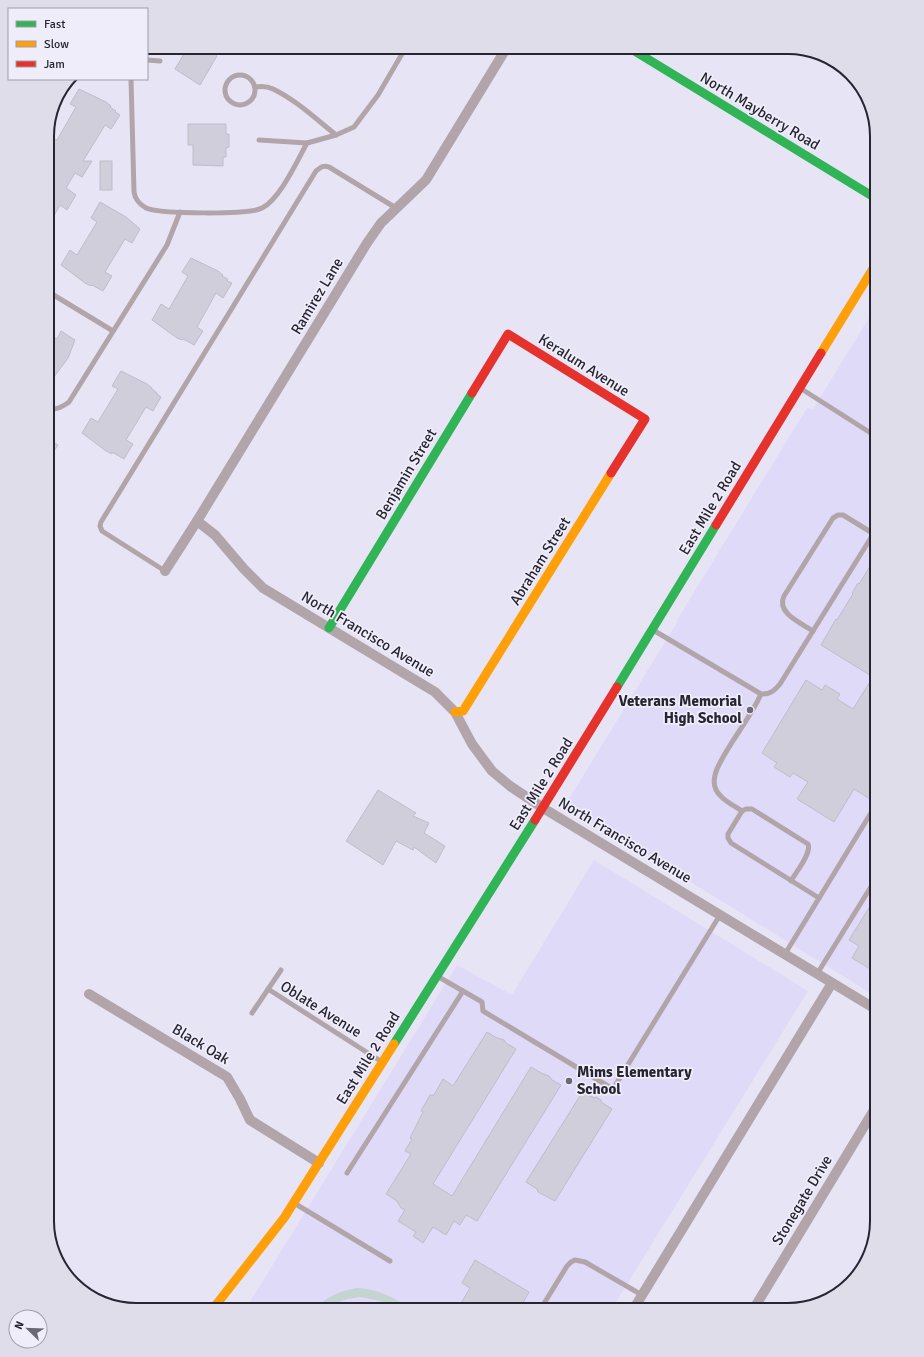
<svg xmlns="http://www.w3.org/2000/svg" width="924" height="1357" viewBox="0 0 924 1357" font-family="Signika,sans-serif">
	<rect width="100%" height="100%" fill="#e7e4f6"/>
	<!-- built -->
	<g fill="#dedaf7">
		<polygon points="877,305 877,997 571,808 569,799 678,621 677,620 807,408 813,409"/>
		<polygon points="594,860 808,991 611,1310 245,1310 457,965 512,995"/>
	</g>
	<!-- green -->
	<path fill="#c4d4d0" d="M357,1288C380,1289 394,1298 413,1310H395L380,1301L360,1297L347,1299L334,1304L327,1310H315C326,1296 340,1291 357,1288Z"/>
	<!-- building -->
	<g fill="#d1cedb" stroke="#c0bcca">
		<polygon points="188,47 204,47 217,56 200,85 175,69"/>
		<polygon points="79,89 106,102 111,106 110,107 116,111 115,112 120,115 111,129 105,125 83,161 92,161 82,177 75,173 66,188 76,195 67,210 60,205 47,228 47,135 57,140 76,107 70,104"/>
		<polygon points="188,124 226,124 226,134 229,134 229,147 226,148 226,157 223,157 223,166 193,165 193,145 188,145"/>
		<rect x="100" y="161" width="12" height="29"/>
		<polygon points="100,202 126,217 140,229 132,243 125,239 105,272 112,276 103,291 92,285 91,286 85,283 61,265 70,250 77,255 97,222 91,218"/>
		<polygon points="191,258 218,271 223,275 222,276 228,279 227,281 232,283 223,298 216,293 197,327 203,331 194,345 183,339 182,340 177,338 152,320 161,304 169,309 188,276 182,272"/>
		<polygon points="61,331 75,340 68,358 54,377 47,374 47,333 57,339"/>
		<polygon points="121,371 147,384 152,388 152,389 157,393 157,394 161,397 153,411 146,407 126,440 133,444 124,459 112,452 112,454 106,451 82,433 91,418 98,422 118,389 112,386"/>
		<polygon points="47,438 58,445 47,462"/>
		<polygon points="877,555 877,788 870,799 854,789 834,822 797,799 808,782 793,773 790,777 774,767 777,763 762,753 806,680 822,690 825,685 840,694 837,699 853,709 873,677 821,645 836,619 837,620 853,594 852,593 858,583 859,584"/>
		<polygon points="378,790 416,813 413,816 429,823 424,833 445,846 436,863 414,847 413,850 396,841 383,865 346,841"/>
		<polygon points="877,895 877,973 852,958 859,946 849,940"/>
		<polygon points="487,1032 497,1038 504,1040 506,1043 516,1049 433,1184 452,1196 531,1067 541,1073 549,1076 552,1080 561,1085 477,1221 466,1215 460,1225 454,1221 446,1235 433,1227 423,1243 413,1236 416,1232 398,1221 405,1210 401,1208 397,1201 386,1194 411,1154 405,1151 412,1139 410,1138 423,1112 421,1111 430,1095 434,1095 443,1079 453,1086"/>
		<polygon points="583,1091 594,1098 596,1097 601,1100 601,1102 612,1109 555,1201 538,1192 537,1189 526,1182"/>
		<polygon points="475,1260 529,1292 519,1310 457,1310 470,1288 462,1283"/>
	</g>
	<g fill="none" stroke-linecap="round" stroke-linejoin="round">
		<!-- lane -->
		<g stroke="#b1a5aa" stroke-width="5">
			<polyline points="147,60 160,61"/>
			<circle cx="240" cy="90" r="15"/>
			<path d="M131,79L134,192C135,199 139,204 146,208C160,214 249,215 262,208C280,199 297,161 307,143L336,135L354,127L378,95L406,47"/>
			<path d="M255,87C261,86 267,86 273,89C296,100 316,119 336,135"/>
			<polyline points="259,140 307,143"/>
			<polyline points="47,291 113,331"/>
			<polyline points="800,388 877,437"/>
			<path d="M47,409C57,410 62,407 69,402L167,245L180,212"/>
			<path d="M165,571L102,531L100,526L101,522L316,171C321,167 323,165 329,167L396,208"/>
			<path d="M653,630L761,694C770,695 775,690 780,684L877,528"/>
			<path d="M813,631C801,623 776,613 784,596L833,518L838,515H843L874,534"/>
			<path d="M742,811C733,805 718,798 715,787C713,781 715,774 717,769C729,742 749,721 761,694"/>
			<path d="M791,881C796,872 812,853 808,844L752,809H746L742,811L728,834V838L731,843L819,898"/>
			<polyline points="785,954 877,803"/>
			<polyline points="817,974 877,877"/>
			<polyline points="268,989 382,1062"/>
			<polyline points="463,991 482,1002 483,1011 613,1089 720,915"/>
			<polyline points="252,1013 281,970"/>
			<polyline points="347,1173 463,991 437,976"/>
			<polyline points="294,1203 390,1261"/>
			<polyline points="540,1310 567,1266 571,1262 575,1260 585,1262 642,1295"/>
		</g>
		<!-- street -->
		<g stroke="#b1a5aa" stroke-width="10">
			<polyline points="197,521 215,535 244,569 263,588 435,692 455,712 472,744 492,771 510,786 543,808 877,1010"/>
			<polyline points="165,571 197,521 367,243 381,223 426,180 507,47"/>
			<polyline points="89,994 227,1077 240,1099 250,1120 319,1163"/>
			<polyline points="633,1310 832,983"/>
			<polyline points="753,1310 877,1105"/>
		</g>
		<!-- fast -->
		<g stroke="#30b455" stroke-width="9">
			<polyline points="628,47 877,199"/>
			<polyline points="329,628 472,393"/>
			<polyline points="617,687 716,525"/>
			<polyline points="394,1044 535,820"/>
		</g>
		<!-- slow -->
		<g stroke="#ff9f0a" stroke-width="9">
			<polyline points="821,353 877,262"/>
			<polyline points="455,712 463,711 611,473"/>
			<polyline points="212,1310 284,1218 394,1044"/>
		</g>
		<!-- jam -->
		<g stroke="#e5322d" stroke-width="9">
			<polyline points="472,393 508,334 645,419 611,473"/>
			<polyline points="716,525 821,353"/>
			<polyline points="535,820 617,687"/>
		</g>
	</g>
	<!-- markers -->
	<g fill="#6a6876" stroke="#efedfa" stroke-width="1.5">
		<circle cx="750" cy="710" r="4"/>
		<circle cx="569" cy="1081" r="4"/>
	</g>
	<g text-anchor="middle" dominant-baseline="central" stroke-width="3.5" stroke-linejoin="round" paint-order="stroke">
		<!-- street labels -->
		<g font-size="15" fill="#272531" stroke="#efedfa">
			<text transform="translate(760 111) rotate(31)">North Mayberry Road</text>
			<text transform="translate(317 296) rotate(-59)">Ramirez Lane</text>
			<text transform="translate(584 365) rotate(32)">Keralum Avenue</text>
			<text transform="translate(406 474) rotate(-59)">Benjamin Street</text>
			<text transform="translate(710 508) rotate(-59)">East Mile 2 Road</text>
			<text transform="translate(540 561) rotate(-58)">Abraham Street</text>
			<text transform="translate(368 634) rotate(31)">North Francisco Avenue</text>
			<text transform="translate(541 784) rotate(-58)">East Mile 2 Road</text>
			<text transform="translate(625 840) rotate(31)">North Francisco Avenue</text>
			<text transform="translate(321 1009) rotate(32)">Oblate Avenue</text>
			<text transform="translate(201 1044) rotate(31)">Black Oak</text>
			<text transform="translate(368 1058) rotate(-58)">East Mile 2 Road</text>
			<text transform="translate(802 1200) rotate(-59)">Stonegate Drive</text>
		</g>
		<!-- poi labels -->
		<g font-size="15" font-weight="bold" fill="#272531" stroke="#efedfa" text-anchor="end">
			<text x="742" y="701">Veterans Memorial<tspan x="742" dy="17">High School</tspan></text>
			<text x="577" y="1072" text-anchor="start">Mims Elementary<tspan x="577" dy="17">School</tspan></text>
		</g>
	</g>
	<!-- crop -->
	<path d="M0 0H924V1357H0ZM136 54H788A82 82 0 0 1 870 136V1221A82 82 0 0 1 788 1303H136A82 82 0 0 1 54 1221V136A82 82 0 0 1 136 54Z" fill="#dfddea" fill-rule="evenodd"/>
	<path fill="none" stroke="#272531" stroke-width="2" d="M136 54H788A82 82 0 0 1 870 136V1221A82 82 0 0 1 788 1303H136A82 82 0 0 1 54 1221V136A82 82 0 0 1 136 54Z"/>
	<!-- legend -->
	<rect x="8" y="8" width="140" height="72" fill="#efedfa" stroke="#9f9daa"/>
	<rect x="16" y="21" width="20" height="6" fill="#30b455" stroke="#9f9daa"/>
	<text x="44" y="28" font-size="12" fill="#272531">Fast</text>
	<rect x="16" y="41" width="20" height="6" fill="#ff9f0a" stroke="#9f9daa"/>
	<text x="44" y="48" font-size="12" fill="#272531">Slow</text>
	<rect x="16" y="61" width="20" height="6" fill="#e5322d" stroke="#9f9daa"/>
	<text x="44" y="68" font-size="12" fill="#272531">Jam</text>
	<!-- north arrow -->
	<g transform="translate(28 1329) rotate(293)"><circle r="19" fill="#efedfa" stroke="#9f9daa"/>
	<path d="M0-3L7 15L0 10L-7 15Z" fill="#6a6876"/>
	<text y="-6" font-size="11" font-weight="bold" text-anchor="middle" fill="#272531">N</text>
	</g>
</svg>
